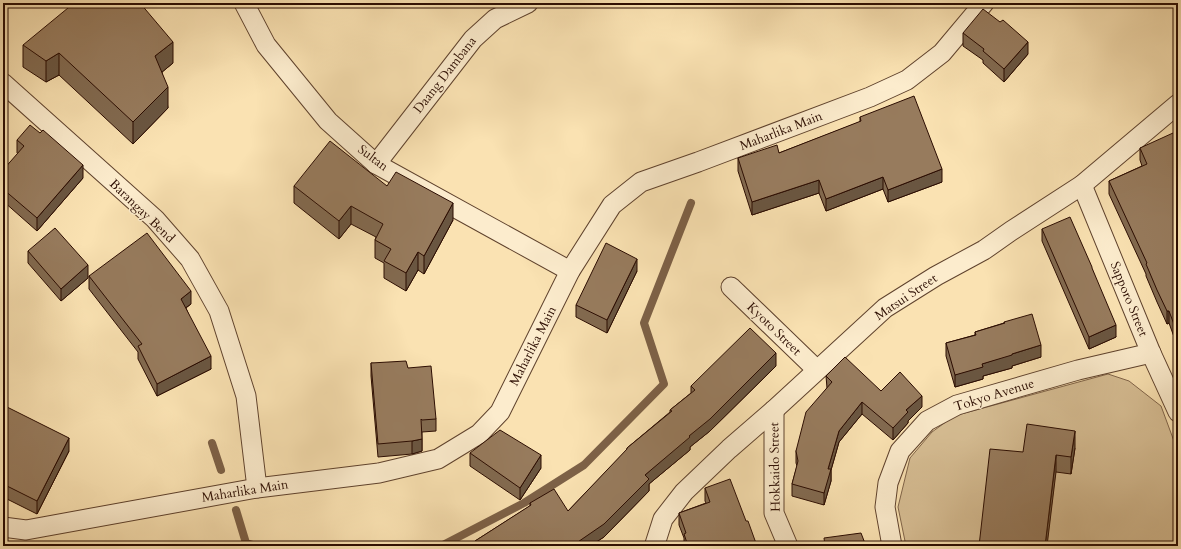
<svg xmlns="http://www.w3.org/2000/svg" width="1181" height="549" viewBox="0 0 1181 549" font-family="Cardo,serif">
	<rect width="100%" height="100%" fill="#fae2b2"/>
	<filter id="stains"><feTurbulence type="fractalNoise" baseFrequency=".005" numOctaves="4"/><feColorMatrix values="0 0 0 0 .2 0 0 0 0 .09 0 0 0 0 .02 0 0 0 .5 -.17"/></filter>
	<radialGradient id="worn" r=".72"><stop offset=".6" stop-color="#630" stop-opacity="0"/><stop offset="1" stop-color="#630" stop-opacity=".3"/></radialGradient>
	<!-- green -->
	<polygon fill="#d7be94" stroke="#81654a" points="1108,374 1129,381 1161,406 1178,452 1178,543 1176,546 906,546 898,507 910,458 932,432 954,416"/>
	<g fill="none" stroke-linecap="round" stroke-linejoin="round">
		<!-- stream -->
		<g stroke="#7d6147" stroke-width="8">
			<polyline points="212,443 221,470"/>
			<polyline points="236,510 246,543 256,546"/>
			<polyline points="441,546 524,503 584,465 664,384 644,323 691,203"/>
		</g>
		<defs>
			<g id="street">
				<polyline points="244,3 266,45 328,121 376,164 570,271"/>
				<polyline points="3,83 155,219 190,259 219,311 246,396 257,488"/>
				<polyline points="376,164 473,39 495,19 528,3"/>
				<polyline points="1082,185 1151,353 1178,412"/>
				<polyline points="731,287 817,370"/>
				<polyline points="774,410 774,513 788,546"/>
				<polyline points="3,527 26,530 257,488 379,473 438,459 479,434 500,412 570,271 612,205 641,182 698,162 870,97 907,80 942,53 984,3"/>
				<polyline points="656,546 655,544 663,519 684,492 729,449 774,410 885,308 936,276 984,250 1011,231 1082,185 1178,104"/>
				<polyline points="892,546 885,507 888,483 900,451 927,421 957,405 1078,370 1151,353"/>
			</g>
		</defs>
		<!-- street casing -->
		<use href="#street" stroke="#5f422d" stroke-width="21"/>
		<!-- street -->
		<use href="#street" stroke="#fceccd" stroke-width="19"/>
	</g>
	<!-- wall -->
	<g fill="#826a50" stroke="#2b0c01">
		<polygon points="963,33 1028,54 1004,82 983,63 983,60 963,46"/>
		<polygon points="23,45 173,63 162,72 168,108 133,144 59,75 46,82 23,67"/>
		<polygon points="860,117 942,182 888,202 883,189 826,211 819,193 752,215 738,171 738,158 779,153 860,122"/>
		<polygon points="17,140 83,178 37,231 3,201 3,170 18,154 17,153"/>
		<polygon points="1178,143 1178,348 1169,323 1167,324 1157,302 1146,276 1146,274 1109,194 1109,181 1142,166 1140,160 1140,148"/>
		<polygon points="294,186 387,186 453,220 424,274 418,270 406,291 384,278 384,263 375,258 375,240 376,237 351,224 339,239 294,203"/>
		<polygon points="1042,229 1092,269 1116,337 1089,349 1042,241"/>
		<polygon points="28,251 88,278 61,301 28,263"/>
		<polygon points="637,271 607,333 576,317 576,305"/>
		<polygon points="89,276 191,304 186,308 211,369 157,396 138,359 138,352 89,289"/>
		<polygon points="1004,322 1041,357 1012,366 1012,368 983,376 983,379 955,387 946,356 946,343 975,335 975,332 1004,323"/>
		<polygon points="371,363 408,368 436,419 436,431 422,432 422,451 412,454 378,457 371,376"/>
		<polygon points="776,366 710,431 690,447 690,450 649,484 649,491 604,537 590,546 471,546 475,543 475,541 530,506 530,503 568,511 627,450 627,448 670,412 670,410 691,393 691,386"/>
		<polygon points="826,376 881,391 922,407 908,421 908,423 893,440 862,414 839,442 831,470 831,481 824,505 792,496 792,484 797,466 796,463 796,451 827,388"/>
		<polygon points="3,405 69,451 37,514 3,497"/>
		<polygon points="1075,448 1071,474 1056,472 1023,452"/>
		<polygon points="470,453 541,468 520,500 470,466"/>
		<polygon points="705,488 746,521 757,546 684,546 684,538 679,525 679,513 706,503 705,501"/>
	</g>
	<!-- shaded-wall -->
	<g fill="#6a5641" stroke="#2b0c01">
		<polygon points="173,42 173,63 155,78 155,56"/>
		<polygon points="1028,42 1028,54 1004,82 1004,69"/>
		<polygon points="59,53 59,75 46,82 46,61"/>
		<polygon points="168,87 168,108 133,144 133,122"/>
		<polygon points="83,165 83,178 37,231 37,218"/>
		<polygon points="942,169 942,182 888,202 888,190"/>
		<polygon points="883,177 883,189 826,211 826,199"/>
		<polygon points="819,180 819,193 752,215 752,202"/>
		<polygon points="453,203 453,220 424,274 424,256"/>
		<polygon points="351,206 351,224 339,239 339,221"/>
		<polygon points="418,252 418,270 406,291 406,273"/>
		<polygon points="637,259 637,271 607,333 607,320"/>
		<polygon points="88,265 88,278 61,301 61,289"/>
		<polygon points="191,291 191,304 181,311 181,299"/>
		<polygon points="1167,311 1169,311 1169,323 1167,324"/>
		<polygon points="1116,325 1116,337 1089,349 1089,337"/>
		<polygon points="1041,345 1041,357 1012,366 1012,368 983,376 983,379 955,387 955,375 982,364 1012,354"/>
		<polygon points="776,353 776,366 710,431 690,447 690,450 649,484 649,491 604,537 590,546 572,546 645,475 689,436"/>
		<polygon points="211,356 211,369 157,396 157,384"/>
		<polygon points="922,396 922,407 908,421 908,423 893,440 893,428 906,410"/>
		<polygon points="862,402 862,414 839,442 831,470 831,481 824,505 824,493 828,469 839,431"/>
		<polygon points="1075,431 1075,448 1071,474 1071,457"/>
		<polygon points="69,438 69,451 37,514 37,501"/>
		<polygon points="422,439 422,451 412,454 412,441"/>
		<polygon points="541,455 541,468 520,500 520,488"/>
		<polygon points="1056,455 1056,472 1047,546 1045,546"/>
		<polygon points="532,541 532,546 524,546"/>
	</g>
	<!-- building -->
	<g fill="#977b5d" stroke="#2b0c01">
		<polygon points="74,3 140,3 173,42 155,56 168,87 133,122 59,53 46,61 23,45"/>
		<polygon points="983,9 1000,22 1003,20 1028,42 1004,69 983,51 984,49 963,33"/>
		<polygon points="914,96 942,169 888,190 883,177 826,199 819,180 752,202 738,158 777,145 779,153 861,121 860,117"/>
		<polygon points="30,125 40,133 43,130 83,165 37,218 3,189 3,170 24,146 17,140"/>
		<polygon points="1173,133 1178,143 1178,335 1169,311 1167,311 1157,290 1146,264 1147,263 1109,181 1147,164 1140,148"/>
		<polygon points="330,141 387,186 396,172 453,203 424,256 418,252 406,273 384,261 391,249 375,240 383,224 351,206 339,221 294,186"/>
		<polygon points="1070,217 1092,267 1092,268 1116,325 1089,337 1042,229"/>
		<polygon points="55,228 88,265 61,289 28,251"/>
		<polygon points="147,233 191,291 181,299 211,356 157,384 138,346 142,344 89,276"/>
		<polygon points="606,243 637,259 607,320 576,305"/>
		<polygon points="1032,314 1041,345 1012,354 1012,355 982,364 983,367 955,375 946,343 976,335 975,332 1005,323 1004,322"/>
		<polygon points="750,328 776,353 710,419 689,436 690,437 645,475 649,479 604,524 572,546 536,546 532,541 524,546 471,546 476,543 475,541 531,505 530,503 554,489 568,511 627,449 627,448 672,411 670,410 695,390 691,386"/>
		<polygon points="845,357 881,391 900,372 922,396 906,410 908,412 893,428 862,402 839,431 828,469 831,469 824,493 792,484 798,461 796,451 806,412 832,382 826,376"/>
		<polygon points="406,361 408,368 431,366 436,419 422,420 421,419 422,439 412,441 378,444 371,363"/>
		<polygon points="3,405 69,438 37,501 3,484"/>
		<polygon points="1027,424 1075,431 1071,457 1056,455 1045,546 979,546 990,449 1023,452"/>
		<polygon points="500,430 541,455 520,488 470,453"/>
		<polygon points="730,479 746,521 748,521 757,546 688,546 684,534 686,533 679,513 710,502 705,488"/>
		<polygon points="861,533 866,546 825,546 824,538"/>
	</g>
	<g text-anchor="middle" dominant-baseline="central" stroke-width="3" stroke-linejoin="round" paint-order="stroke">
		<!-- street labels -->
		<g font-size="13" fill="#2b0c01" stroke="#fceccd">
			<text transform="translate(445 75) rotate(-52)">Daang Dambana</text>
			<text transform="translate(781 131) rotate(-21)">Maharlika Main</text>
			<text transform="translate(373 158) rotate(37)">Sultan</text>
			<text transform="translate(142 211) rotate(44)">Barangay Bend</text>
			<text transform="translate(906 297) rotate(-34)">Matsui Street</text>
			<text transform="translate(1129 299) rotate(68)">Sapporo Street</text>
			<text transform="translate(774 329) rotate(44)">Kyoto Street</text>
			<text transform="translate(533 346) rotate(-63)">Maharlika Main</text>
			<text transform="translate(994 395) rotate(-17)">Tokyo Avenue</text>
			<text transform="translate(775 467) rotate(-91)">Hokkaido Street</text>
			<text transform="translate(245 491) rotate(-9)">Maharlika Main</text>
		</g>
	</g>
	<!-- margin -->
	<rect width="1181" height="549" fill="none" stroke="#fae2b2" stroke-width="16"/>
	<rect x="4" y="4" width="1173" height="541" fill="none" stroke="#2b0c01" stroke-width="2"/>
	<rect x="8" y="8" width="1165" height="533" fill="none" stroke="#2b0c01"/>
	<rect width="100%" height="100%" filter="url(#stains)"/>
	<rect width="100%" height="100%" fill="url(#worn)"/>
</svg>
